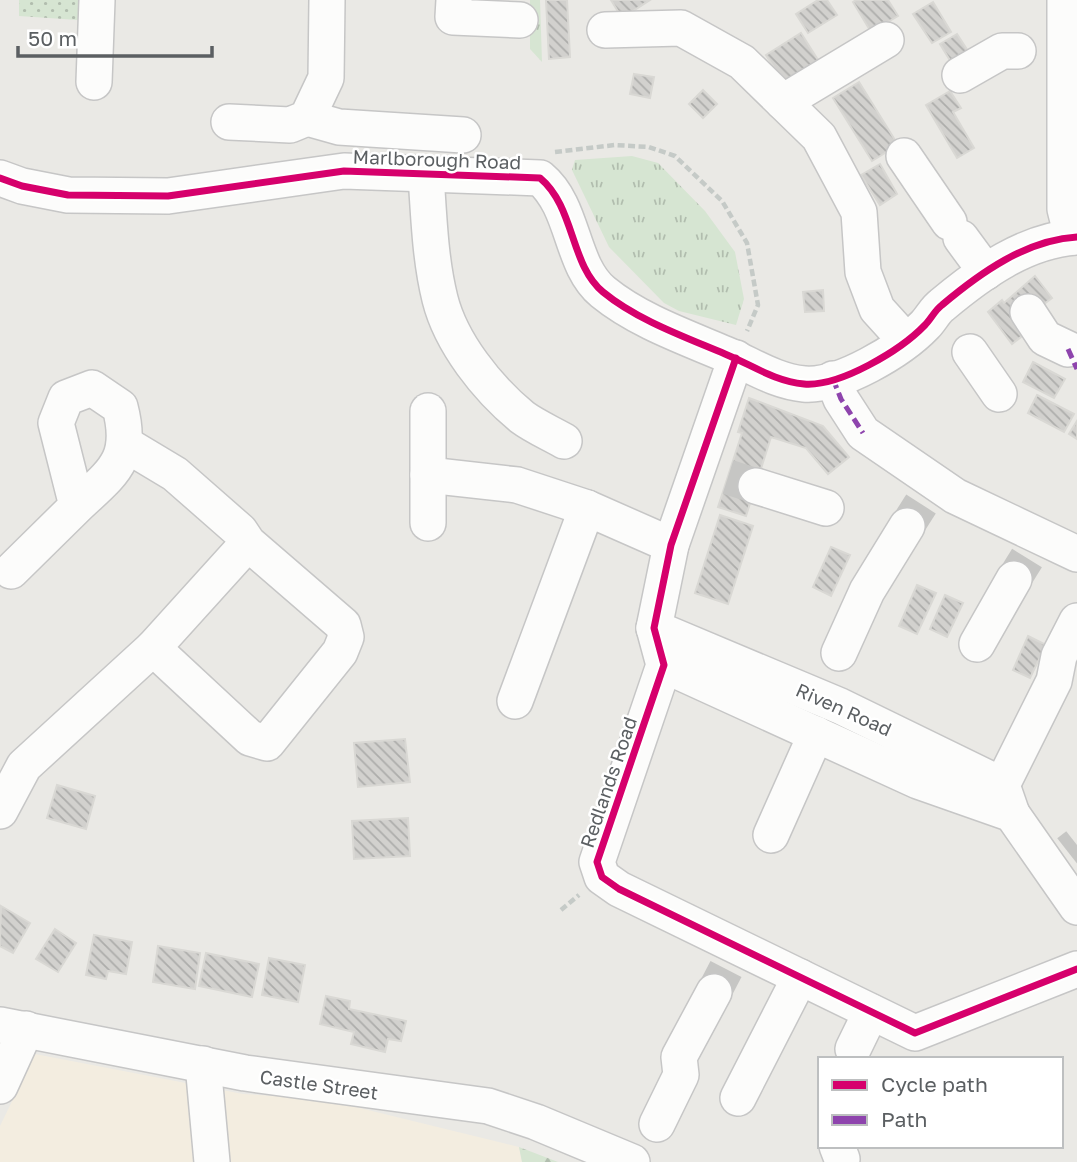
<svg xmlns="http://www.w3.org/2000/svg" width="1077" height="1162" viewBox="0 0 1077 1162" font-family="'Golos Text',sans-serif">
	<defs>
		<pattern id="grass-tufts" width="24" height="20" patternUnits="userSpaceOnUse" patternTransform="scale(1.75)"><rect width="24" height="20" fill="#d6e5d2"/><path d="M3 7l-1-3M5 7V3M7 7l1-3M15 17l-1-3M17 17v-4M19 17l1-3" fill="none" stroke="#b1bdae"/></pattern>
		<pattern id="forest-firs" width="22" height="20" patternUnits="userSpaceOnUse" patternTransform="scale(1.75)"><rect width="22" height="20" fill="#d6e5d2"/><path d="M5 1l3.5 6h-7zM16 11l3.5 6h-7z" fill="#b1bdae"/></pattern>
		<pattern id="park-dots" width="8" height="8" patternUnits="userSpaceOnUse" patternTransform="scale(1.75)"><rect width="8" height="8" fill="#d6e5d2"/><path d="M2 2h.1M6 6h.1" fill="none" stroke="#b1bdae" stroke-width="1.8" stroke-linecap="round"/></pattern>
		<pattern id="building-back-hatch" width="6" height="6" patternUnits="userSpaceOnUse" patternTransform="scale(1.75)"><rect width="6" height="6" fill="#d2d1ce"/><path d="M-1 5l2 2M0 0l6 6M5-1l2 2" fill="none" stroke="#adadab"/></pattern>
	</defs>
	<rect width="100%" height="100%" fill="#eae9e5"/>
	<!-- commercial -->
	<polygon fill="#f3ede0" points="35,1054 243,1094 323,1099 519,1147 522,1162 0,1162 0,1126"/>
	<!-- grass -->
	<g fill="url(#grass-tufts)">
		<polygon points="530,0 540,0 542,62 530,49"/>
		<polygon points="632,156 658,163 705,211 735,252 744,299 736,325 679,311 664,303 609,247 572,170 575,160"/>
	</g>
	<!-- forest -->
	<polygon fill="url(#forest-firs)" points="519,1147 558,1162 522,1162"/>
	<!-- park -->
	<polygon fill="url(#park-dots)" points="19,0 93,0 92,21 19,16"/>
	<!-- building -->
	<g fill="url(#building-back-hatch)" stroke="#d9d8d4" stroke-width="2">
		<polygon points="546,0 567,0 570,57 549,59"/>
		<polygon points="611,0 650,0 622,18"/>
		<polygon points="818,0 827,0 837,15 808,33 796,14"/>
		<polygon points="856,0 888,0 898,16 871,32 853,2"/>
		<polygon points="933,2 951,32 932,43 913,14"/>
		<polygon points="801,33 818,60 783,82 766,55"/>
		<polygon points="957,34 968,51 951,62 940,44"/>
		<polygon points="634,74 654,77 650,98 630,94"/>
		<polygon points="859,82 898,145 872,161 833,98"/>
		<polygon points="703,90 717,104 703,118 689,104"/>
		<polygon points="950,91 961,108 953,112 974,148 957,158 926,105"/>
		<polygon points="880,164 897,194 880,205 861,175"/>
		<polygon points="1035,276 1052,298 1036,310 1026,333 1012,344 988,312 1002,300 1004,303"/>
		<polygon points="823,290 824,311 805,312 803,292"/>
		<polygon points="1033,362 1065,379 1054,398 1023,382"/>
		<polygon points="1037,395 1074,414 1064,432 1028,413"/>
		<polygon points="749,398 823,426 849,457 828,474 806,448 771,437 746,516 718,507 742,433 738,432"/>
		<polygon points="1077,421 1077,439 1069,434"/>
		<polygon points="720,515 753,526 728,604 695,593"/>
		<polygon points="831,547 850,555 831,596 813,587"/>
		<polygon points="917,585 936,593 917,634 899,626"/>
		<polygon points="945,595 963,603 947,637 930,629"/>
		<polygon points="1028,636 1046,645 1030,678 1013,670"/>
		<polygon points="405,739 410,782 358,787 354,743"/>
		<polygon points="57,785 95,796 86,829 47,818"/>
		<polygon points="408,818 410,856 354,859 352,821"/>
		<polygon points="1,906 30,923 13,953 0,946"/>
		<polygon points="55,929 76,943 58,972 36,959"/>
		<polygon points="94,935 132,942 126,974 108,971 106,979 86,975"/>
		<polygon points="158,946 200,953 195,989 153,982"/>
		<polygon points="206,953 259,964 252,997 199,986"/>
		<polygon points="269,958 305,965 298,1002 262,995"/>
		<polygon points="326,996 350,1001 349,1009 406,1021 401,1041 388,1039 385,1052 351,1044 354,1032 320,1024"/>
	</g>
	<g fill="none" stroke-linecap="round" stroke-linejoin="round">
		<!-- minor-tunnel -->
		<g stroke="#c6c6c4" stroke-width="35" stroke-dasharray="35 18" stroke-linecap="butt">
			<polyline points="728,477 756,486"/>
			<polyline points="907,526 921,504"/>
			<polyline points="1014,579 1027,558"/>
			<polyline points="1068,852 1077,845"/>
			<polyline points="714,992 726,969"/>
		</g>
		<defs>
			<g id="minor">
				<polyline points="454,0 453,17 520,20"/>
				<polyline points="1065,0 1065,209 1072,237"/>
				<polyline points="605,30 681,28 742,62 819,137 859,212 863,272 877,309 906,341"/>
				<polyline points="960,75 1002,51 1018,51"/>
				<polyline points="94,82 97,0"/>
				<polyline points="783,102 886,40"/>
				<polyline points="307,118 339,127 463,135"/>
				<polyline points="229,122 290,125 307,118 326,78 327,0"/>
				<polyline points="904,156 949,222"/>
				<path d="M426,176C429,217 430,259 440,299C451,343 487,388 522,417C534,426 550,433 564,441"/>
				<path d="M0,178L22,186L68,195L168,196L344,171L540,178C575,207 570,265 603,292C637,320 685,337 725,354C752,365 774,381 804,384C840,387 901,350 925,325C931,319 935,310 942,305C980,273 1026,240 1077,237"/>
				<polyline points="961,238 986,272"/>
				<polyline points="1028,312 1045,338 1068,349"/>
				<polyline points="970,352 999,394"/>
				<polyline points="736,358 671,545 654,628 664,665 597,862 602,877 619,889 915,1033 1077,969"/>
				<polyline points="833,379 841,399 863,433 955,496 1077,554"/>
				<polyline points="428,411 428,523"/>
				<polyline points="125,444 175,474 240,531 248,543 343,625 346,637 340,652 267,743 250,738 153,648 248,543"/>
				<polyline points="428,475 517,485 587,508 671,545"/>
				<polyline points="756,486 826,508"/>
				<path d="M11,571L77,506L56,423L66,398L92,388L120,407C134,460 113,472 77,506"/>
				<polyline points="654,628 840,706 1002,785 1012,814"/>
				<polyline points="977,644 1014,579"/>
				<polyline points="839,653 867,591 907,526"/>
				<polyline points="664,665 918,781 1012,814 1077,907"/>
				<polyline points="515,701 587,508"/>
				<polyline points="1002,785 1054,681 1059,656 1077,621"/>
				<polyline points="0,811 24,766 153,648"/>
				<polyline points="771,835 816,734"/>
				<polyline points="0,1025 245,1073 488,1106 536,1122 632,1162"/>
				<polyline points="853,1049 871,1012"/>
				<polyline points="203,1064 212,1162"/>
				<polyline points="0,1086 26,1029"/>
				<polyline points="738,1098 800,977"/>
				<polyline points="657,1124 681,1075 679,1057 714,992"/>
				<polyline points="837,1146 842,1159"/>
			</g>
		</defs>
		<!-- minor casing -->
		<use href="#minor" stroke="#c6c6c6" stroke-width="38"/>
		<!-- path -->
		<g stroke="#c5cac7" stroke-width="4.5" stroke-dasharray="7 3.5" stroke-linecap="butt">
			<polyline points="555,152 615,145 649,147 675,156 722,201 747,243 758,305 747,331"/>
			<polyline points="561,910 579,895"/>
		</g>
		<!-- minor -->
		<use href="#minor" stroke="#fcfcfb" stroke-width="35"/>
		<!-- quiet -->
		<g stroke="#8e44ad" stroke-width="5" stroke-dasharray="10 5" stroke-linecap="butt">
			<polyline points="1068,349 1077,369"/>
			<polyline points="833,379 841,399 863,433"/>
		</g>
		<defs>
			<g id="cycleway">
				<path d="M0,178L22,186L68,195L168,196L344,171L540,178C575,207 570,265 603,292C637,320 685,337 725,354C752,365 774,381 804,384C840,387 901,350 925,325C931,319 935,310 942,305C980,273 1026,240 1077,237"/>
				<polyline points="736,358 671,545 654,628 664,665 597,862 602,877 619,889 915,1033 1077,969"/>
			</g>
		</defs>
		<!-- cycleway casing -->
		<use href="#cycleway" stroke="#fff" stroke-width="11"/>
		<!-- cycleway -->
		<use href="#cycleway" stroke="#d6006c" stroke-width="7"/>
	</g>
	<g text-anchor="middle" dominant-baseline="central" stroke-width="5" stroke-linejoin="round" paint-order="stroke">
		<!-- street labels -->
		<g font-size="19" fill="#5b5f62" stroke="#fff">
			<text transform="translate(437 159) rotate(2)">Marlborough Road</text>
			<text transform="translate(844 709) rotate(24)">Riven Road</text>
			<text transform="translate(608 782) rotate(-71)">Redlands Road</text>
			<text transform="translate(319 1084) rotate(8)">Castle Street</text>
		</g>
	</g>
	<!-- legend -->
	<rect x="818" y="1057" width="245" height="91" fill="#ffffff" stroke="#bdbfc0" stroke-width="2"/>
	<rect x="832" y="1080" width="35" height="10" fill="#d6006c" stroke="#bdbfc0" stroke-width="2"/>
	<text x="881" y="1092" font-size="21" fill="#5b5f62">Cycle path</text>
	<rect x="832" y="1115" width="35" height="10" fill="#8e44ad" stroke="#bdbfc0" stroke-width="2"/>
	<text x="881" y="1127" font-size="21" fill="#5b5f62">Path</text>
	<!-- scale -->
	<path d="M18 46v10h194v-10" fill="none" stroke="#5b5f62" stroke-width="3.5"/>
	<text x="28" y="46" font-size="21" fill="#5b5f62" stroke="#ffffff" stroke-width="5" paint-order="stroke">50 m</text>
</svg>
